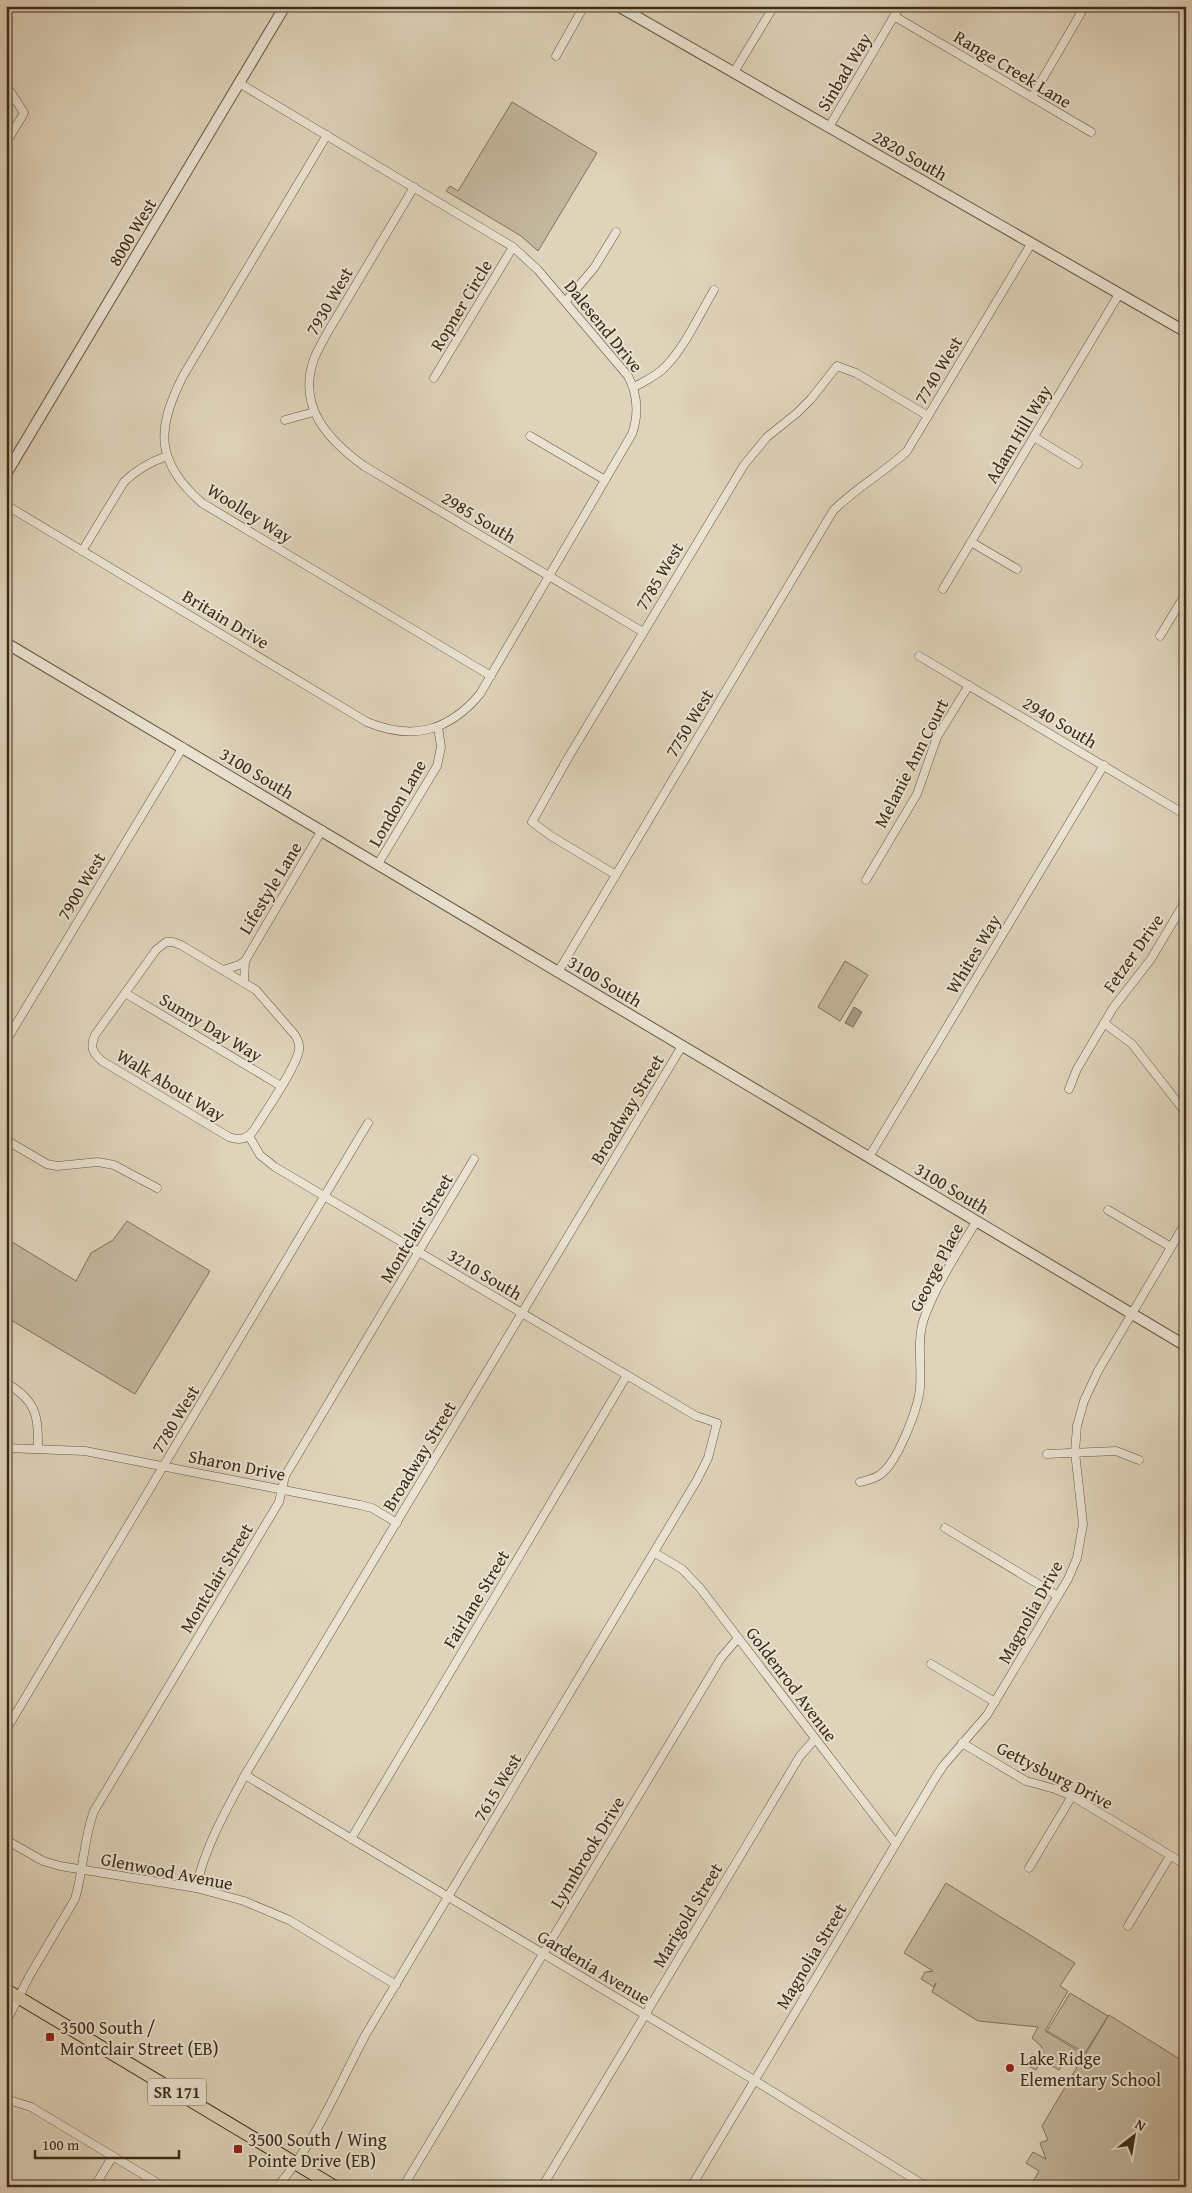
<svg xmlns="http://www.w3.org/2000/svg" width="1192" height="2193" viewBox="0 0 1192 2193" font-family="'Gentium Book Plus',serif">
	<rect width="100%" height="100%" fill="#dfd3ba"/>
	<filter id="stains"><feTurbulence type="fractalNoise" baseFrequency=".004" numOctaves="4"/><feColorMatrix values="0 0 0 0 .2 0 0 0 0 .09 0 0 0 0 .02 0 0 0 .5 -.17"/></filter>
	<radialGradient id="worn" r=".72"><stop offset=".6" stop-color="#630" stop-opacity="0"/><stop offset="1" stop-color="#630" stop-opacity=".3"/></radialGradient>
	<!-- green -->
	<g fill="#c3b79e" stroke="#80725a">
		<polygon points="512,102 597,153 538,251 521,236 446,191 450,186 458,191"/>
		<polygon points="845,961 868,975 840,1021 818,1007"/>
		<polygon points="127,1221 210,1271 135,1394 6,1317 6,1244 9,1240 76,1281 91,1253 113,1240"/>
		<polygon points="946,1883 1075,1963 1060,1986 1068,1991 1045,2031 1085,2055 1109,2015 1186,2063 1186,2187 1030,2187 1039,2171 1026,2163 1033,2152 1046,2159 1040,2143 1048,2140 1042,2126 1077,2067 1065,2060 1059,2070 1042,2060 1036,2070 1025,2064 1032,2054 1036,2056 1042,2047 1032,2038 1038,2027 978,2021 932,1992 936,1983 934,1987 921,1979 925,1972 933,1971 904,1953"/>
		<polygon points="1070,1993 1108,2016 1085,2053 1047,2031"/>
	</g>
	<!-- water -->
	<polygon fill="#a89a83" stroke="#7d6e58" points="854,1007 862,1012 853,1027 845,1023"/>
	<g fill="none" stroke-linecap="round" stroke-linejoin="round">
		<defs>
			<g id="minor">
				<polyline points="894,16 1091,132"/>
				<polyline points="556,56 584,6"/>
				<polyline points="734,72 774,6"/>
				<polyline points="6,85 24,113 6,143"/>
				<polyline points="1032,97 1085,6"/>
				<polyline points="829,127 900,6"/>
				<path d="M327,135L183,376C156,429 155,462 202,503L491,676"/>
				<path d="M414,187L326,335C322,343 317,351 314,359C297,407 328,440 364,466L643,632"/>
				<polyline points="566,301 594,268 616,232"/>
				<polyline points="434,378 513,247"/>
				<path d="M634,387C645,381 657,376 666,366C686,345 699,315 714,290"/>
				<polyline points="285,420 314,412"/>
				<polyline points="530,436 605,480"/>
				<polyline points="1034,437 1078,464"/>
				<path d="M6,505L367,722C413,741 449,731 480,694L632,434C639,414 638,395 628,376L538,270L513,247L493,235L239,83"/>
				<polyline points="971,542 1017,569"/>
				<path d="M82,551L124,482C137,469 150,462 167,456"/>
				<polyline points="943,589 1119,294"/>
				<polyline points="1160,636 1186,593"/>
				<polyline points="919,656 1186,815"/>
				<polyline points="378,864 437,766 441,747 438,727"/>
				<polyline points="616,875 551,836 532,822 568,758 744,465 767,437 797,413 811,399 837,366 856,373 928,416"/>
				<polyline points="866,880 917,794 937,737 969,685"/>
				<path d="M166,942H173L181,945L256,990L295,1035C298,1040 300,1044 299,1050C296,1068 265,1112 254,1130C247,1139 240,1141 229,1137L102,1061C92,1053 90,1046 95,1035L156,950Z"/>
				<polyline points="223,970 239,965 245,961"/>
				<path d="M558,972L833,511C855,488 884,473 907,451L1031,244"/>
				<polyline points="244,983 245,961 322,830"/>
				<polyline points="125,993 281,1086"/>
				<polyline points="1104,1023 1132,1044 1186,1113"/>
				<polyline points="6,1041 183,747"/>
				<polyline points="1069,1089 1077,1069 1113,1008 1151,959 1186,900"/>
				<path d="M249,1136L260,1155L275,1167L696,1416L717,1423L708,1458L697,1480L366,2034C338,2086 316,2142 277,2187"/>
				<polyline points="6,1140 47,1164 57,1166 98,1162 114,1165 157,1188"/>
				<polyline points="869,1157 1104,765"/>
				<polyline points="1108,1210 1171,1247"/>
				<path d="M6,1383C37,1401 38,1415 38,1449"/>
				<polyline points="6,1448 85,1451 360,1505 372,1508 397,1523"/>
				<polyline points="1047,1454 1116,1451 1139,1460"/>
				<path d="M860,1482C867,1480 875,1479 881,1474C898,1461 918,1409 920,1388C922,1365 916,1338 925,1316C937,1283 958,1252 976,1222"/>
				<polyline points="945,1528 1058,1596"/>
				<polyline points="655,1553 682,1569 700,1588 896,1844"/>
				<polyline points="931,1664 995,1702"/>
				<polyline points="6,1730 368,1123"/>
				<polyline points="962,1743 1026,1781 1055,1789 1072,1796 1186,1865"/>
				<polyline points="245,1775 754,2080 927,2187"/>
				<polyline points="351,1839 627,1375"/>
				<polyline points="6,1840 43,1861 60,1866 196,1888 244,1901 289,1920 396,1985"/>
				<polyline points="1029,1868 1072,1796"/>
				<path d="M196,1888C205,1847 225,1812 245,1775L682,1046"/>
				<polyline points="1128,1926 1170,1856"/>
				<path d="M6,2022L30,1975L75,1899C84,1870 83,1840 94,1811L279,1502L285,1476L474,1159"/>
				<polyline points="6,2099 31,2107 164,2187"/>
				<polyline points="94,2187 113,2156"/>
				<polyline points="403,2187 721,1658 738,1638"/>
				<polyline points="542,2187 800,1756 815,1739"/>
				<polyline points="691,2187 934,1780 943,1766 987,1715 1068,1579 1077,1558 1083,1524 1075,1452 1077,1426 1084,1401 1098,1371 1186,1222"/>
			</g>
			<g id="tertiary">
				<polyline points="618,6 1186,332"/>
				<polyline points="6,474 285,6"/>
				<polyline points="6,643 1186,1346"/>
			</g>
			<polyline id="primary" points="6,1990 335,2187"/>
		</defs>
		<!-- minor casing -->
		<use href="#minor" stroke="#655640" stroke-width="9"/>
		<!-- tertiary casing -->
		<use href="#tertiary" stroke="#655640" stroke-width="12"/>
		<!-- primary casing -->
		<use href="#primary" stroke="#3c2c17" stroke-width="14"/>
		<!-- minor -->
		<use href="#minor" stroke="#eae2d2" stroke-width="8"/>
		<!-- tertiary -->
		<use href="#tertiary" stroke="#eae2d2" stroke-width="10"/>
		<!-- primary -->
		<use href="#primary" stroke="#dfd3ba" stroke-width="12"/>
	</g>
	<!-- markers -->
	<g fill="#8f2418" stroke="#eae2d2" stroke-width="2">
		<rect x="45" y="2032" width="10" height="10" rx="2.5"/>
		<circle cx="1010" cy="2068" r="5"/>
		<rect x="233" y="2144" width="10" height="10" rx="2.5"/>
	</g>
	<g text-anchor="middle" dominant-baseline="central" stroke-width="4" stroke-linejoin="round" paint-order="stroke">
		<!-- shield labels -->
		<rect fill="#eae2d2" stroke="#70634f" stroke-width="1" x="148" y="2078.5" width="58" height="27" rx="4"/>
		<g font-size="16" font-weight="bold" fill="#3c2c17">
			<text x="177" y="2092">SR 171</text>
		</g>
		<!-- street labels -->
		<g font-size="18" fill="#3c2c17" stroke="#eae2d2">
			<text transform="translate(1013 69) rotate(31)">Range Creek Lane</text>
			<text transform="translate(844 72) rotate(-59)">Sinbad Way</text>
			<text transform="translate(910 155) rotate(30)">2820 South</text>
			<text transform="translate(132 232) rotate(-59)">8000 West</text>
			<text transform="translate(329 301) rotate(-60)">7930 West</text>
			<text transform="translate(461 305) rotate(-59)">Ropner Circle</text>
			<text transform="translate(604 326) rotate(51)">Dalesend Drive</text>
			<text transform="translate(938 370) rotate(-59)">7740 West</text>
			<text transform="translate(1018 434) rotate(-59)">Adam Hill Way</text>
			<text transform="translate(250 513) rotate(32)">Woolley Way</text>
			<text transform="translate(479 517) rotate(31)">2985 South</text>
			<text transform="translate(659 576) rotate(-59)">7785 West</text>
			<text transform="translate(226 619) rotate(31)">Britain Drive</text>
			<text transform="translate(1060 722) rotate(31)">2940 South</text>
			<text transform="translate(689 723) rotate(-59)">7750 West</text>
			<text transform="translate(911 763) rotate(-63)">Melanie Ann Court</text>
			<text transform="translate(257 773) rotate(31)">3100 South</text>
			<text transform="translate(397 803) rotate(-60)">London Lane</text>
			<text transform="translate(81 886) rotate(-59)">7900 West</text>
			<text transform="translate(270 888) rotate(-59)">Lifestyle Lane</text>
			<text transform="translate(1133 953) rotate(-55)">Fetzer Drive</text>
			<text transform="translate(973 954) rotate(-59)">Whites Way</text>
			<text transform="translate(605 981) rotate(31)">3100 South</text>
			<text transform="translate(211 1027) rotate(31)">Sunny Day Way</text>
			<text transform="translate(171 1085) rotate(31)">Walk About Way</text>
			<text transform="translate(627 1109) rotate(-59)">Broadway Street</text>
			<text transform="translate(952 1188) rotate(31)">3100 South</text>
			<text transform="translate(416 1228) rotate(-59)">Montclair Street</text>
			<text transform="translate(936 1267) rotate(-63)">George Place</text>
			<text transform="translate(485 1274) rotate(31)">3210 South</text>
			<text transform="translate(175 1419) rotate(-59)">7780 West</text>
			<text transform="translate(419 1456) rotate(-59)">Broadway Street</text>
			<text transform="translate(237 1465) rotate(11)">Sharon Drive</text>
			<text transform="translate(216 1578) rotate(-59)">Montclair Street</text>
			<text transform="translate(476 1599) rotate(-59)">Fairlane Street</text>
			<text transform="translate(1030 1612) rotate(-61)">Magnolia Drive</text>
			<text transform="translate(792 1684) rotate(53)">Goldenrod Avenue</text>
			<text transform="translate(1055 1775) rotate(27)">Gettysburg Drive</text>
			<text transform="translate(497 1787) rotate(-59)">7615 West</text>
			<text transform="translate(587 1852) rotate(-59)">Lynnbrook Drive</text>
			<text transform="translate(167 1871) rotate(11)">Glenwood Avenue</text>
			<text transform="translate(687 1915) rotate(-59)">Marigold Street</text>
			<text transform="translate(811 1956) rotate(-59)">Magnolia Street</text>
			<text transform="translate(594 1967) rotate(31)">Gardenia Avenue</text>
		</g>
		<!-- poi labels -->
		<g font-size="18" fill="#3c2c17" stroke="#eae2d2" text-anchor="start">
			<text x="60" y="2027">3500 South /<tspan x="60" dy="21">Montclair Street (EB)</tspan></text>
			<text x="1020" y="2058">Lake Ridge<tspan x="1020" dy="21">Elementary School</tspan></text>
			<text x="248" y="2139">3500 South / Wing<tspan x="248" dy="21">Pointe Drive (EB)</tspan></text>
		</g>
	</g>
	<!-- margin -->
	<rect width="1192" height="2193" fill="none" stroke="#dfd3ba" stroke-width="25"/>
	<rect x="8" y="8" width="1177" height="2178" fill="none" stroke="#3c2c17" stroke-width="2.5"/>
	<rect x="12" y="12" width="1167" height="2168" fill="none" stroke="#3c2c17"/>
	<!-- north arrow -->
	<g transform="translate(1134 2136) rotate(31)" stroke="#eae2d2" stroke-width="4" paint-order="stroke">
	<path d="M0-4L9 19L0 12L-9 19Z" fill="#3c2c17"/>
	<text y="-8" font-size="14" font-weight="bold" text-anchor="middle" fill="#3c2c17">N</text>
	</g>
	<!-- scale -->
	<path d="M35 2150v8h144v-8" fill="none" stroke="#3c2c17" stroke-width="2.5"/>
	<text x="42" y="2150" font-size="15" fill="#3c2c17" stroke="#eae2d2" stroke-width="4" paint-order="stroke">100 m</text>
	<rect width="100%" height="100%" filter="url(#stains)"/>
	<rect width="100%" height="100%" fill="url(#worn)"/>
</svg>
